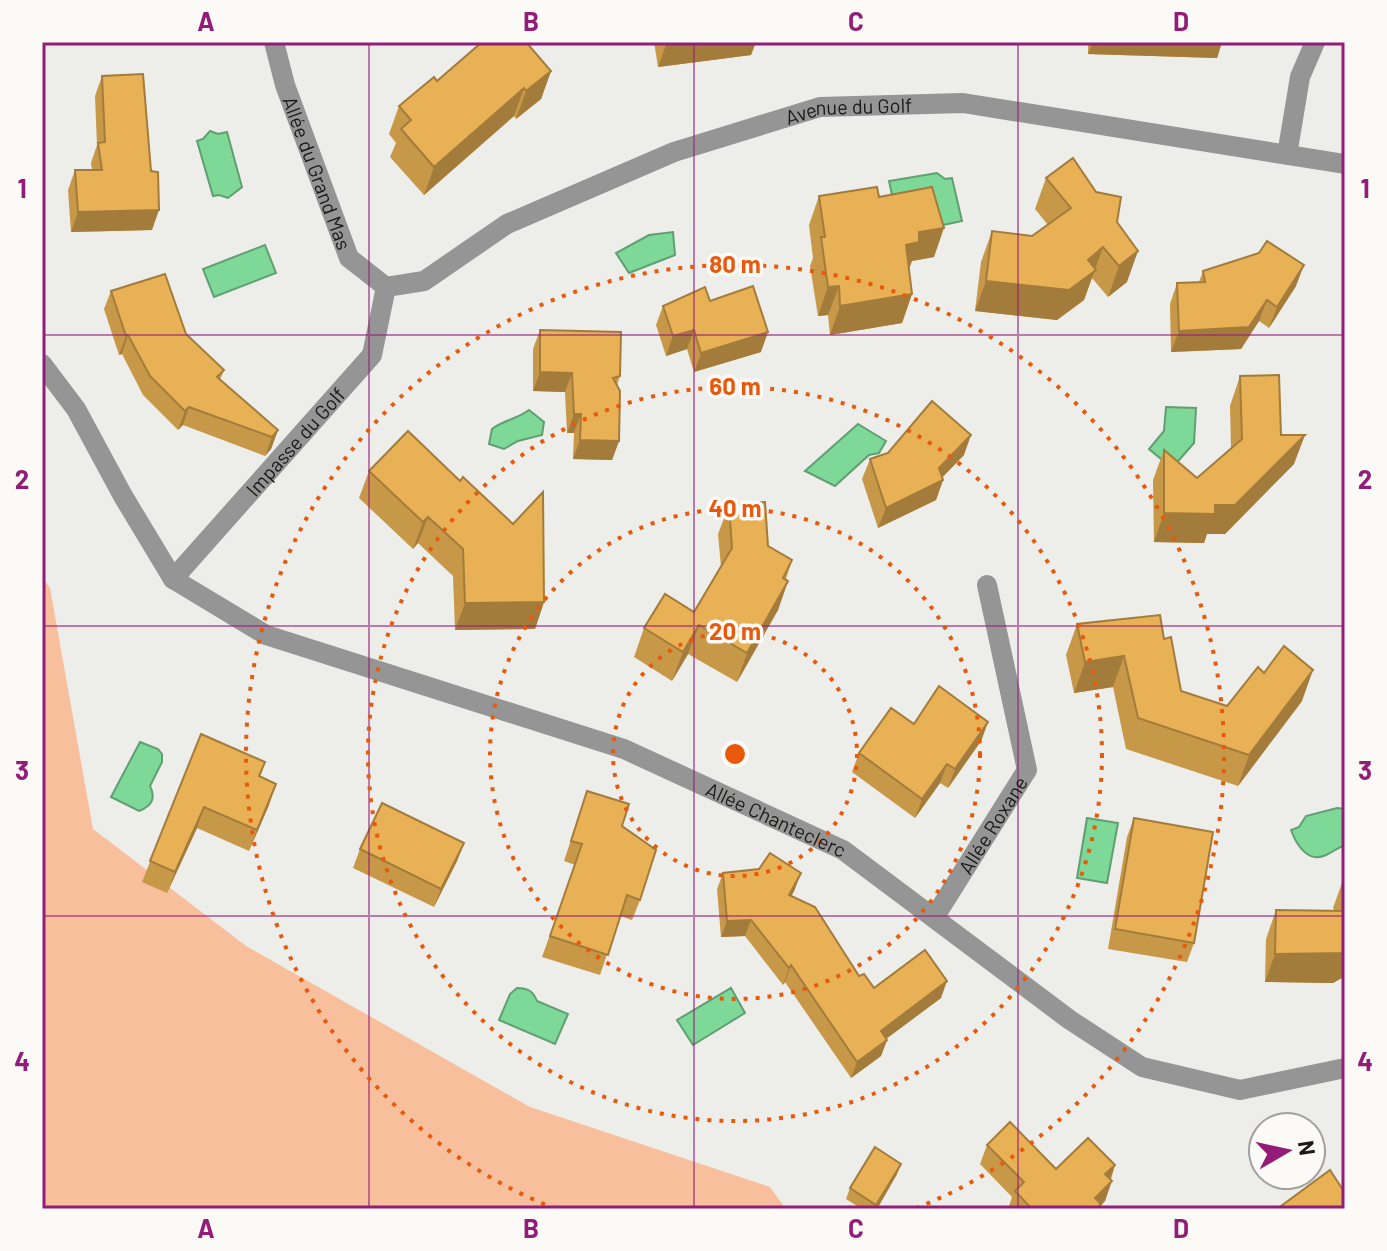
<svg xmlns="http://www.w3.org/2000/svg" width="1387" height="1251" viewBox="0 0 1387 1251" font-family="Barlow,sans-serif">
	<rect width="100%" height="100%" fill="#ededea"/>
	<!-- green -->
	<polygon fill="#f7bf9c" points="42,577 50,588 93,829 246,946 530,1107 770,1187 786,1209 42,1209"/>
	<!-- water -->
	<g fill="#7ed897" stroke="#609f71" stroke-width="2">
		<polygon points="210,131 218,134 227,132 242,187 228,198 219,195 213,196 197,141 203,139"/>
		<polygon points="937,173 945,179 952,178 962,221 934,227 895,209 889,181"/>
		<polygon points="673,232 675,255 629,273 616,253 649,235"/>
		<polygon points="265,245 276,273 214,297 203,269"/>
		<polygon points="1166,407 1196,408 1194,443 1172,468 1149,449 1164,431"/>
		<path d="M529,410L544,422L542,435L518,441L504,449L489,444L492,429C504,420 517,419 529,410Z"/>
		<polygon points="858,424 886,441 879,453 869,455 835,486 805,471"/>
		<path d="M140,742L158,749L162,754V762L150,786C156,798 152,806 139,811L111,797Z"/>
		<path d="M1337,808L1345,809V845C1337,848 1333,852 1326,855C1308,864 1296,844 1291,830L1299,827L1306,816Z"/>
		<polygon points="1087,818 1118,823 1107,883 1077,878"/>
		<path d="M517,988C528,988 533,991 537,1001L568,1014L555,1044L499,1020L510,994Z"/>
		<polygon points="731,988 745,1013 693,1045 677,1020"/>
	</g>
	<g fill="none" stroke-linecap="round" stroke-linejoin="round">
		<!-- minor -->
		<g stroke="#949594" stroke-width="20">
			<path id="s1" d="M274,42L285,85L349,258L386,287"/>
			<polyline points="1287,155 1300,77 1315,42"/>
			<path id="s2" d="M386,287L424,281L507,224L674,152L820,107L963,103L1345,164"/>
			<path id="s3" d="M42,364L76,409L123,496L173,579L266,635L624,749L843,850L1070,1020L1142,1067L1240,1090L1345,1068"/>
			<path id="s4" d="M173,579L372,355L386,287"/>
			<path id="s5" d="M934,918L1027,770L987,585"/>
		</g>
	</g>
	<!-- wall -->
	<g fill="#c89849">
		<polygon points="654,42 756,42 751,55 658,67"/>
		<polygon points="1088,42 1222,42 1217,58 1088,54"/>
		<polygon points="551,71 541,99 516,119 514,116 424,195 390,157 396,143 389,134 399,106 437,81"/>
		<polygon points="102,76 152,230 71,232 68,190 75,170 92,170 91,163 97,145 95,96"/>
		<polygon points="1046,178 1117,222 1127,282 1108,297 1092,278 1084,300 1057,320 975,311 981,262 992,231 1032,236 1048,225 1035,209"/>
		<polygon points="819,196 879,197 934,257 912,261 909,269 912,294 902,323 830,335 828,315 818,316 810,266 813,258 809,225"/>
		<polygon points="1203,271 1296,286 1269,328 1259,321 1241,349 1171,352 1170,304 1177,283 1199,282"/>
		<polygon points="111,291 224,370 220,380 278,430 271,449 265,456 183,425 178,430 143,395 122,354 119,355 104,309"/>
		<polygon points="710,301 761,352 694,372 687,349 666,356 656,325 663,306"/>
		<polygon points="540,330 620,376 617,385 619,441 612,460 573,459 574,433 567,433 565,392 533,391 533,349"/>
		<polygon points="1240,376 1281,435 1294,464 1225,534 1207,534 1204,543 1154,542 1153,480 1164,450 1197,478 1231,448 1230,406"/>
		<polygon points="964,455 942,477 943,480 936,500 878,528 862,479 870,459"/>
		<polygon points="369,471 544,602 535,629 455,630 453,576 418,543 413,549 359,498"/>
		<polygon points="729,505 768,546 792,560 786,579 788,581 778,610 737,682 688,654 672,681 634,657 644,628 694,612 721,567 718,534"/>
		<polygon points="1077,624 1164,639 1181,691 1227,706 1302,701 1238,786 1126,749 1113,687 1074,693 1066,655"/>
		<polygon points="988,722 981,741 948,788 940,783 915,818 852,772 859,753 914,724"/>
		<polygon points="201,734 265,762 260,777 269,805 249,851 197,828 167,893 142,882"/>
		<polygon points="587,791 622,826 640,900 632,920 620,916 600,975 542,957 575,865 564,861"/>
		<polygon points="1134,818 1194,943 1187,962 1108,949 1127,837"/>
		<polygon points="464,843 457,861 434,907 353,868 360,849"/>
		<polygon points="723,873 795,889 791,896 859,976 874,988 941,998 886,1039 887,1040 881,1056 851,1078 785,982 783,985 745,936 721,937 717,889"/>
		<polygon points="1345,879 1345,976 1333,983 1265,982 1266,939 1276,910 1334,910 1333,908 1343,880"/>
		<polygon points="987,1145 1056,1169 1115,1165 1105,1201 1101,1205 1099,1209 1008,1209 1012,1197 980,1164"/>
		<polygon points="897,1174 877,1209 862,1209 846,1199 850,1188"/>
	</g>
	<!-- shaded-wall -->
	<g fill="#a37c3c">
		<polygon points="667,42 756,42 751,55 658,67"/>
		<polygon points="1093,42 1222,42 1217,58 1088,54"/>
		<polygon points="551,71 541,99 516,119 526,91"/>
		<polygon points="524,88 514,116 424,195 434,167"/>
		<polygon points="159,210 152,230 71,232 78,212"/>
		<polygon points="944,228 934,257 912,261 908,271 906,245 919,232"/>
		<polygon points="1103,247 1084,300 1057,320 975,311 986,281 1088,260"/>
		<polygon points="1138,251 1127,282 1108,297 1119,266"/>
		<polygon points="1304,265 1296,286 1269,328 1277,307"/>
		<polygon points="839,286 828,315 818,316 828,287"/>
		<polygon points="912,294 902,323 830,335 840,306"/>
		<polygon points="1267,300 1259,321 1241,349 1171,352 1179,331"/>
		<polygon points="694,330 687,349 666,356 673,336"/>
		<polygon points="768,332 761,352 694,372 701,353"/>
		<polygon points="128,335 122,354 119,355 126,336"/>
		<polygon points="540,372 572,373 565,392 533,391"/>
		<polygon points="189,407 183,425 178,430 185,411"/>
		<polygon points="574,414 581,414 574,433 567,433"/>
		<polygon points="278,430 271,449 265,456 272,437"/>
		<polygon points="971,435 964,455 936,484 943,480 936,500 878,528 886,508 939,468"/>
		<polygon points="1305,435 1294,464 1225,534 1207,534 1204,543 1154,542 1164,513 1215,505"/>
		<polygon points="580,440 619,441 612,460 573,459"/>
		<polygon points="428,517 418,543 413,549 423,522"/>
		<polygon points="788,581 778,610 737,682 747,653"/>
		<polygon points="544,602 535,629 455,630 465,603"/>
		<polygon points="699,625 688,654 672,681 683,652"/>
		<polygon points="1124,656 1113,687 1074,693 1085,662"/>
		<polygon points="1313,670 1302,701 1238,786 1249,755"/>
		<polygon points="988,722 981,741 948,788 955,769"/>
		<polygon points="947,764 940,783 915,818 922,799"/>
		<polygon points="276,784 269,805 249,851 257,830"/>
		<polygon points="204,807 197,828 167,893 175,872"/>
		<polygon points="464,843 457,861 434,907 441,889"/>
		<polygon points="801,873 795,889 784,911 789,895"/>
		<polygon points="751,920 745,936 721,937 727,921"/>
		<polygon points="1345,953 1345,976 1333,983 1265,982 1275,954"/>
		<polygon points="791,965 785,982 783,985 789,968"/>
		<polygon points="947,981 941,998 875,1047 881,1031"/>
		<polygon points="887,1040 881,1056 851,1078 857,1062"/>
		<polygon points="901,1164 897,1174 877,1209 875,1209"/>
		<polygon points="1115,1165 1108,1185 1105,1174"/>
		<polygon points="1112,1181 1105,1201 1101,1205 1099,1209 1091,1209 1095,1198"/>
	</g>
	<!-- building -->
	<g fill="#e9b155" stroke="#a37c3c" stroke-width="2">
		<polygon points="482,42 526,42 551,71 526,91 524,88 434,167 401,129 411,120 399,106 434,77 437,81"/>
		<polygon points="143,74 151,171 158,172 159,210 78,212 75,170 102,170 98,143 105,142 102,76"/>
		<polygon points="1073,158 1096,192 1121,197 1117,222 1138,251 1119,266 1103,247 1088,260 1096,270 1069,290 986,281 992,231 1032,236 1071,208 1046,178"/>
		<polygon points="877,187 879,197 932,187 944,228 919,232 919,242 906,245 912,294 840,306 839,286 828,287 821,237 825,237 819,196"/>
		<polygon points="1267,241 1304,265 1277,307 1267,300 1249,327 1179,331 1177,283 1205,282 1203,271 1259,253"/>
		<polygon points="165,274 186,334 224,370 217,377 278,430 272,437 189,407 185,411 150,376 128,335 126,336 111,291"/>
		<polygon points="753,286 768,332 701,353 694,330 673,336 663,306 705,287 710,301"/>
		<polygon points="540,330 621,332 620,376 613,378 620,391 619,441 580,440 581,414 574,414 572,373 540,372"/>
		<polygon points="1279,375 1281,435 1305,435 1235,505 1215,505 1215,514 1164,513 1164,450 1197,478 1242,439 1240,376"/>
		<polygon points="932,401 971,435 939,468 943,480 886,508 870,459 888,453"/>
		<polygon points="408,431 460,481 463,477 513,524 543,492 544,602 465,603 463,549 428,517 423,522 369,471"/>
		<polygon points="765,502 768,546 792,560 783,578 788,581 747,653 699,625 683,652 644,628 665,594 694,612 732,548 729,505"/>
		<polygon points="1160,615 1164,639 1171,637 1181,691 1227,706 1258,667 1264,673 1284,646 1313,670 1249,755 1138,718 1124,656 1085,662 1077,624"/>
		<polygon points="939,686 988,722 955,769 947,764 922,799 859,753 891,708 914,724"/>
		<polygon points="201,734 265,762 259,776 276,784 257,830 204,807 175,872 150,861"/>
		<polygon points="587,791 629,804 622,826 656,850 640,900 627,895 608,955 550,936 582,844 571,841"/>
		<polygon points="382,803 464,843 441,889 360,849"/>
		<polygon points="1134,818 1213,832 1194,943 1115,929"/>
		<polygon points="770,853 801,873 789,895 815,907 859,976 864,974 874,988 925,950 947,981 881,1031 887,1040 857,1062 791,965 789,968 751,920 727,921 723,873 759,869"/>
		<polygon points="1276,910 1345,911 1345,953 1275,954"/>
		<polygon points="1010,1122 1056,1169 1088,1138 1115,1165 1105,1174 1112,1181 1095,1198 1101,1204 1096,1209 1032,1209 1015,1191 1024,1182 987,1145"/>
		<polygon points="875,1147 901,1164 876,1205 850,1188"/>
		<polygon points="1330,1170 1345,1193 1345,1209 1277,1209"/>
	</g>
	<!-- grid -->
	<path fill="none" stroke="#941c79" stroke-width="2" stroke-opacity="0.55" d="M369,42V1209M694,42V1209M1018,42V1209M42,335H1345M42,626H1345M42,916H1345"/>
	<!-- distance rings -->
	<g fill="none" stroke="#e8590c" stroke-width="4" stroke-dasharray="4 8">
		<circle cx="735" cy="754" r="122"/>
		<circle cx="735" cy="754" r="245"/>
		<circle cx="735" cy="754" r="367"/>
		<path d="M556 1209A489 489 0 1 1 914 1209"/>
	</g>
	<g text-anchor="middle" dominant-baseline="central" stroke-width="7" stroke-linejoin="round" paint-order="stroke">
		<!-- street labels -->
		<g font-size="20" fill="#191918" stroke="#fbfaf7">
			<text stroke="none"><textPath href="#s2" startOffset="502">Avenue du Golf</textPath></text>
			<text stroke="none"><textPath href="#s1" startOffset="138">Allée du Grand Mas</textPath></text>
			<text stroke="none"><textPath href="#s4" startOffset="184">Impasse du Golf</textPath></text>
			<text stroke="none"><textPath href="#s3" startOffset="904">Allée Chanteclerc</textPath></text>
			<text stroke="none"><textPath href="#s5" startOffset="110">Allée Roxane</textPath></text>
		</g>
	</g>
	<circle cx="735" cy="754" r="12" fill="#e8590c" stroke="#fbfaf7" stroke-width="4"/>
	<g font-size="24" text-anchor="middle" font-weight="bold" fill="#e8590c" stroke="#fbfaf7" stroke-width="7" stroke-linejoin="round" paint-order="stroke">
		<text x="735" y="273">80 m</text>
		<text x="735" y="395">60 m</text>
		<text x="735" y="517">40 m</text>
		<text x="735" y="640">20 m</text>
	</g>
	<!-- border -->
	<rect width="1387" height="1251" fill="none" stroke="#fbfaf7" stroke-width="88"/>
	<!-- north arrow -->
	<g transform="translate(1287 1151) rotate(81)"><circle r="38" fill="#fbfaf7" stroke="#a1a09e" stroke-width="2"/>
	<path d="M0-6L14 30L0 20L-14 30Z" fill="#941c79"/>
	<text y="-12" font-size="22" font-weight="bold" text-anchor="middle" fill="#191918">N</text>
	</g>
	<rect x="44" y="44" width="1299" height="1163" fill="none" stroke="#941c79" stroke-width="3"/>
	<g font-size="26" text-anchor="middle" font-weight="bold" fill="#941c79">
		<text x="206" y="31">A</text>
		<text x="531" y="31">B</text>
		<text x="856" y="31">C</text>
		<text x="1181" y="31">D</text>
		<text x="22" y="198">1</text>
		<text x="1365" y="198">1</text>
		<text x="22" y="489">2</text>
		<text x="1365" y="489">2</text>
		<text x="22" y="780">3</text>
		<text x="1365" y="780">3</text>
		<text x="22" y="1071">4</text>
		<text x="1365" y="1071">4</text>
		<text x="206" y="1238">A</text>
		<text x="531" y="1238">B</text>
		<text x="856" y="1238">C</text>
		<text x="1181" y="1238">D</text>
	</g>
</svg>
